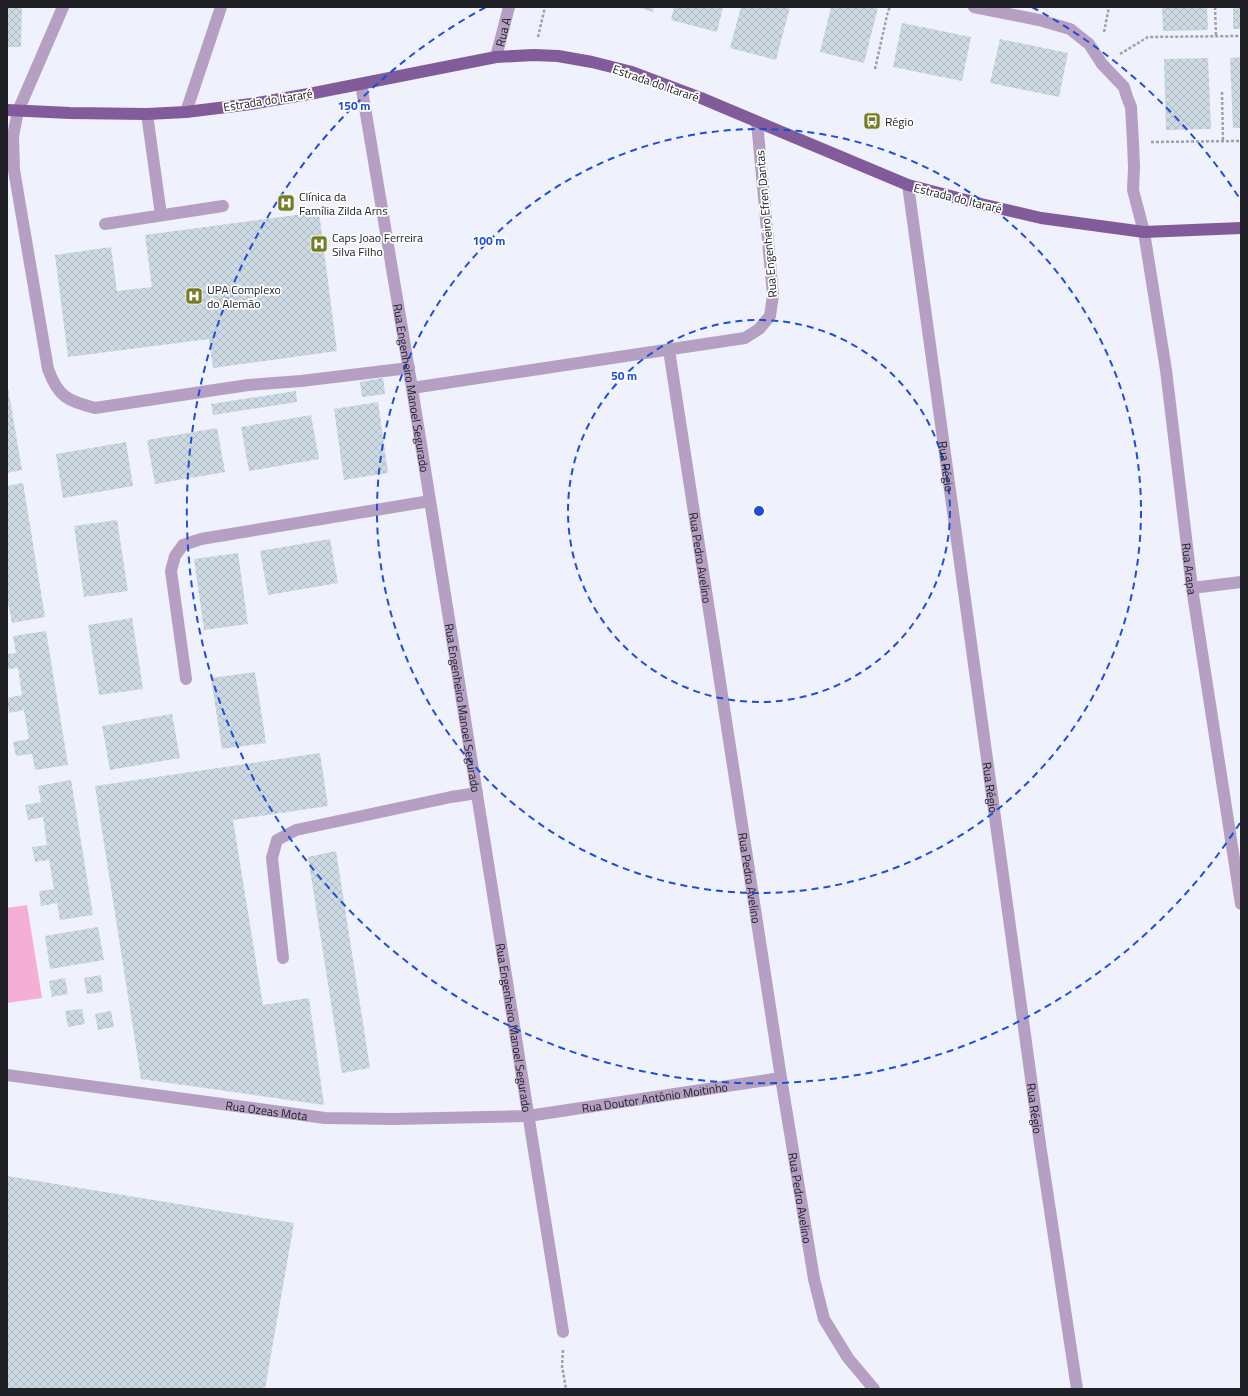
<svg xmlns="http://www.w3.org/2000/svg" width="1248" height="1396" viewBox="0 0 1248 1396" font-family="'Titillium Web',sans-serif">
	<defs>
		<pattern id="building-cross-hatch" width="8" height="8" patternUnits="userSpaceOnUse"><rect width="8" height="8" fill="#cdd9e3"/><path d="M0 0l8 8M0 8l8-8" fill="none" stroke="#b0bac3"/></pattern>
	</defs>
	<rect width="100%" height="100%" fill="#eff1fd"/>
	<!-- garden -->
	<polygon fill="#f5afd7" points="27,905 42,998 7,1003 7,908"/>
	<!-- building -->
	<g fill="url(#building-cross-hatch)">
		<polygon points="7,7 22,7 21,47 7,47"/>
		<polygon points="637,7 654,7 653,12"/>
		<polygon points="674,7 723,7 717,32 671,20"/>
		<polygon points="741,7 790,7 776,60 730,48"/>
		<polygon points="831,7 878,7 864,63 820,52"/>
		<polygon points="1162,7 1207,7 1208,30 1163,31"/>
		<rect x="1233" y="7" width="8" height="22"/>
		<polygon points="902,23 971,37 962,81 893,67"/>
		<polygon points="1000,39 1068,53 1059,97 990,83"/>
		<polygon points="1241,57 1241,128 1233,128 1230,58"/>
		<polygon points="1208,58 1211,129 1166,130 1164,59"/>
		<polygon points="319,212 337,351 213,368 209,339 68,357 55,255 111,247 117,291 152,287 145,235"/>
		<polygon points="383,378 385,394 362,397 360,382"/>
		<polygon points="7,382 22,470 7,473"/>
		<polygon points="296,391 297,402 213,415 211,404"/>
		<polygon points="378,402 388,473 344,480 334,409"/>
		<polygon points="311,415 319,459 249,471 241,427"/>
		<polygon points="217,428 225,472 155,484 147,440"/>
		<polygon points="126,442 133,486 63,498 56,454"/>
		<polygon points="23,483 45,617 12,623 9,606 7,606 7,486"/>
		<polygon points="117,520 128,591 84,597 74,526"/>
		<polygon points="330,539 338,583 268,595 260,551"/>
		<polygon points="238,553 248,624 204,630 194,559"/>
		<polygon points="132,618 143,689 99,695 88,625"/>
		<polygon points="46,631 68,765 35,770 32,754 16,756 13,742 29,739 24,710 9,713 7,698 22,695 18,668 7,669 7,654 16,653 13,636"/>
		<polygon points="255,672 266,743 222,749 211,678"/>
		<polygon points="172,714 180,758 110,770 102,726"/>
		<polygon points="320,753 328,806 233,820 263,1005 309,998 324,1105 141,1079 95,786"/>
		<polygon points="71,780 93,915 60,920 57,903 41,906 39,891 54,889 49,860 35,862 32,847 47,845 43,817 28,820 25,805 41,802 38,786"/>
		<polygon points="336,851 370,1068 342,1073 308,857"/>
		<polygon points="98,927 104,960 50,969 45,936"/>
		<polygon points="101,975 103,992 87,994 84,978"/>
		<polygon points="65,978 68,994 52,997 49,981"/>
		<polygon points="82,1009 85,1024 68,1027 65,1011"/>
		<polygon points="111,1011 114,1027 98,1030 95,1014"/>
		<polygon points="7,1176 294,1223 265,1389 7,1389"/>
	</g>
	<g fill="none" stroke-linecap="round" stroke-linejoin="round">
		<!-- path -->
		<g stroke="#9fa0a9" stroke-width="2.5" stroke-dasharray="3 2" stroke-linecap="butt">
			<polyline points="1215,7 1216,37"/>
			<polyline points="1104,32 1109,7"/>
			<polyline points="538,37 545,7"/>
			<polyline points="1120,54 1148,37 1241,36"/>
			<polyline points="875,69 888,11 890,7"/>
			<polyline points="1222,92 1223,141"/>
			<polyline points="1151,142 1241,141"/>
			<polyline points="563,1350 562,1366 566,1389"/>
		</g>
		<!-- minor -->
		<g stroke="#b5a0c4" stroke-width="12">
			<path d="M63,7L18,111L13,136L14,170L48,369C58,397 68,401 95,408L248,385L301,381L409,368"/>
			<path id="s1" d="M974,7L1039,20L1070,29L1089,44L1102,64L1124,87L1127,97L1131,107L1133,143L1134,167L1133,190L1144,232L1166,370L1192,588L1241,904"/>
			<path id="s2" d="M496,57L509,7"/>
			<path id="s3" d="M361,84L412,388L563,1332"/>
			<polyline points="186,112 221,7"/>
			<polyline points="147,114 161,215"/>
			<path id="s4" d="M908,185L1040,1144L1077,1389"/>
			<polyline points="105,224 223,206"/>
			<path id="s5" d="M669,350L781,1078L814,1279L824,1319L848,1358L874,1389"/>
			<polyline points="412,388 745,338 759,329 770,316 773,295 757,122"/>
			<polyline points="1192,588 1241,582"/>
			<polyline points="186,679 171,571 175,556 183,545 201,539 430,501"/>
			<polyline points="283,958 272,858 277,840 296,830 451,797 477,793"/>
			<path id="s6" d="M7,1075L325,1118L393,1119L528,1116L781,1078"/>
		</g>
		<!-- major -->
		<polyline stroke="#825b9b" stroke-width="12" points="7,110 70,113 147,114 186,112 251,104 314,93 496,57 534,55 558,56 592,62 632,72 701,98 908,185 981,204 1041,218 1144,232 1241,228"/>
	</g>
	<!-- distance rings -->
	<g fill="none" stroke="#1d4ed8" stroke-width="2" stroke-dasharray="7 5">
		<circle cx="759" cy="511" r="191"/>
		<circle cx="759" cy="511" r="382"/>
		<path d="M1240 823A573 573 0 1 1 486 7M1032 7A573 573 0 0 1 1240 199"/>
	</g>
	<!-- icons -->
	<defs>
		<symbol id="bus-square" viewBox="-11 -11 22 22"><rect x="-9" y="-9" width="18" height="18" rx="4" fill="#767c26" stroke="#fff"/><path d="M-5-6H5V4H4V6H2V4H-2V6H-4V4H-5ZM-3.5-4V0h7V-4ZM-3.5 1.2v1.5H-2V1.2ZM2 1.2v1.5H3.5V1.2Z" fill="#fff"/></symbol>
		<symbol id="hospital-square" viewBox="-11 -11 22 22"><rect x="-9" y="-9" width="18" height="18" rx="4" fill="#767c26" stroke="#fff"/><path d="M-5-5h3v3.5h4V-5h3V5h-3V1.5h-4V5h-3Z" fill="#fff"/></symbol>
	</defs>
	<g fill-rule="evenodd">
		<use href="#bus-square" x="862" y="111" width="20" height="20"/>
		<use href="#hospital-square" x="276" y="193" width="20" height="20"/>
		<use href="#hospital-square" x="309" y="234" width="20" height="20"/>
		<use href="#hospital-square" x="184" y="286" width="20" height="20"/>
	</g>
	<g text-anchor="middle" dominant-baseline="central" stroke-width="3.5" stroke-linejoin="round" paint-order="stroke">
		<!-- street labels -->
		<g font-size="12" fill="#202126" stroke="#fff">
			<text stroke="none"><textPath href="#s2" startOffset="26">Rua A</textPath></text>
			<text transform="translate(656 83) rotate(19)">Estrada do Itararé</text>
			<text transform="translate(268 100) rotate(-9)">Estrada do Itararé</text>
			<text transform="translate(958 198) rotate(14)">Estrada do Itararé</text>
			<text transform="translate(766 224) rotate(-95)">Rua Engenheiro Efren Dantas</text>
			<text stroke="none"><textPath href="#s3" startOffset="308">Rua Engenheiro Manoel Segurado</textPath></text>
			<text stroke="none"><textPath href="#s4" startOffset="284">Rua Régio</textPath></text>
			<text stroke="none"><textPath href="#s5" startOffset="210">Rua Pedro Avelino</textPath></text>
			<text stroke="none"><textPath href="#s1" startOffset="666">Rua Arapa</textPath></text>
			<text stroke="none"><textPath href="#s3" startOffset="632">Rua Engenheiro Manoel Segurado</textPath></text>
			<text stroke="none"><textPath href="#s4" startOffset="608">Rua Régio</textPath></text>
			<text stroke="none"><textPath href="#s5" startOffset="534">Rua Pedro Avelino</textPath></text>
			<text stroke="none"><textPath href="#s3" startOffset="956">Rua Engenheiro Manoel Segurado</textPath></text>
			<text stroke="none"><textPath href="#s6" startOffset="652">Rua Doutor Antônio Moitinho</textPath></text>
			<text stroke="none"><textPath href="#s4" startOffset="932">Rua Régio</textPath></text>
			<text stroke="none"><textPath href="#s6" startOffset="262">Rua Ozeas Mota</textPath></text>
			<text stroke="none"><textPath href="#s5" startOffset="858">Rua Pedro Avelino</textPath></text>
		</g>
		<!-- poi labels -->
		<g font-size="12" fill="#202126" stroke="#fff" text-anchor="start">
			<text x="885" y="121">Régio</text>
			<text x="299" y="196">Clínica da<tspan x="299" dy="14">Família Zilda Arns</tspan></text>
			<text x="332" y="237">Caps Joao Ferreira<tspan x="332" dy="14">Silva Filho</tspan></text>
			<text x="207" y="289">UPA Complexo<tspan x="207" dy="14">do Alemão</tspan></text>
		</g>
	</g>
	<circle cx="759" cy="511" r="6" fill="#1d4ed8" stroke="#fff" stroke-width="2"/>
	<g font-size="12" text-anchor="middle" font-weight="bold" fill="#1d4ed8" stroke="#fff" stroke-width="3.5" stroke-linejoin="round" paint-order="stroke">
		<text x="354" y="110">150 m</text>
		<text x="489" y="245">100 m</text>
		<text x="624" y="380">50 m</text>
	</g>
	<!-- border -->
	<rect width="1248" height="1396" fill="none" stroke="#202126" stroke-width="16"/>
</svg>
